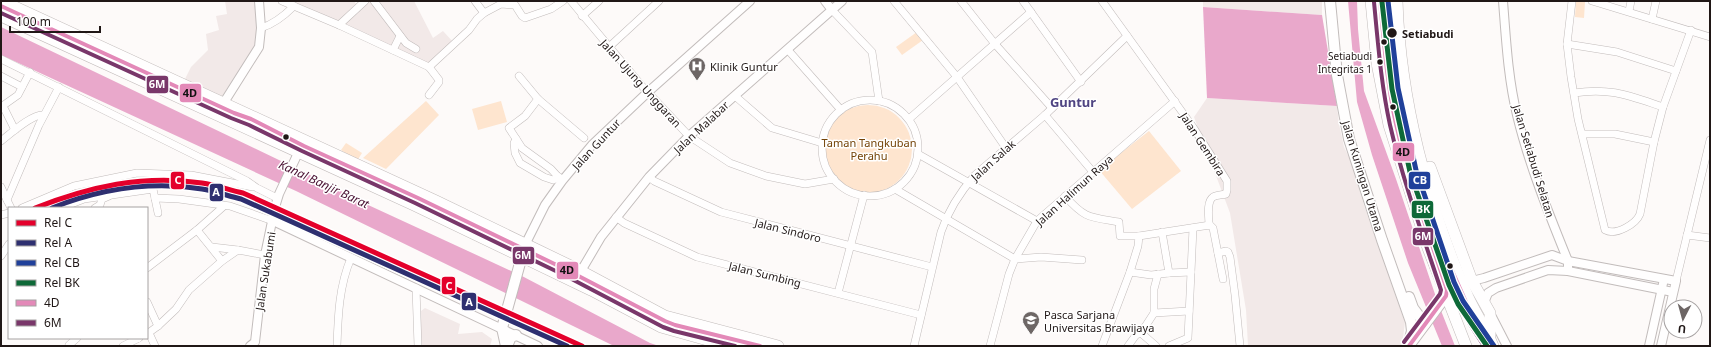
<svg xmlns="http://www.w3.org/2000/svg" width="1711" height="347" viewBox="0 0 1711 347" font-family="'Noto Sans',sans-serif">
	<rect width="100%" height="100%" fill="#fdfaf9"/>
	<!-- built -->
	<g fill="#f2e9e8">
		<polygon points="225,1 258,1 257,33 254,47 219,101 183,83 191,67 208,50 206,34 219,30 216,16 227,14"/>
		<polygon points="289,1 354,1 360,10 369,1 414,1 433,38 443,31 453,42 429,64 348,25"/>
		<polygon points="1203,1 1322,1 1322,15 1203,7"/>
		<polygon points="1207,98 1337,106 1339,124 1344,147 1351,161 1364,205 1405,322 1402,346 1248,346 1246,310 1230,213 1194,117"/>
		<polygon points="425,308 460,324 458,334 482,332 492,339 490,346 420,346 421,311"/>
	</g>
	<!-- green -->
	<g fill="#fee5cf">
		<polygon points="1576,1 1585,2 1584,18 1575,17"/>
		<polygon points="917,32 923,40 902,55 896,47"/>
		<polygon points="426,101 439,115 386,169 363,158"/>
		<polygon points="501,101 507,122 478,130 472,109"/>
		<circle cx="868" cy="149" r="44"/>
		<polygon points="1149,131 1181,171 1132,209 1099,170"/>
		<polygon points="346,143 362,153 357,161 341,150"/>
	</g>
	<!-- water -->
	<g fill="#e9a8cb">
		<polygon points="1348,1 1357,1 1358,29 1364,91 1396,179 1438,303 1455,346 1442,346 1408,263 1372,155 1357,102"/>
		<polygon points="1203,7 1322,15 1337,106 1207,98"/>
		<polygon points="1,27 306,173 366,204 520,275 650,343 659,346 614,346 296,191 1,55"/>
	</g>
	<g fill="none" stroke-linecap="round" stroke-linejoin="round">
		<defs>
			<g id="minor">
				<polyline points="282,1 339,25 429,67 439,80 439,82 429,95"/>
				<polyline points="374,1 406,43 416,49"/>
				<polyline points="475,1 484,13"/>
				<polyline points="571,1 642,86 689,136 730,163 766,176 805,184 834,179"/>
				<polyline points="894,1 957,77 1006,148"/>
				<polyline points="961,1 995,44 1052,108"/>
				<polyline points="1023,1 1081,82"/>
				<path d="M1102,1L1193,127L1227,181V190L1226,194C1222,195 1216,195 1213,197C1206,202 1209,218 1209,225"/>
				<path d="M1572,1L1567,44L1571,77L1578,119L1605,230C1616,236 1636,224 1640,214L1654,142L1663,107L1691,30"/>
				<polyline points="1592,1 1710,37"/>
				<polyline points="832,10 872,52 879,101"/>
				<polyline points="1629,11 1631,1"/>
				<polyline points="582,16 599,1"/>
				<polyline points="1652,19 1656,1"/>
				<polyline points="339,25 365,1"/>
				<path d="M261,28C274,24 284,16 294,6"/>
				<polyline points="1567,44 1617,52 1676,71"/>
				<polyline points="609,47 659,1"/>
				<polyline points="393,50 400,36"/>
				<polyline points="788,50 841,110"/>
				<polyline points="1,59 247,181 257,188 277,198"/>
				<polyline points="429,67 469,30 477,19 484,13 501,4 515,5 522,16 525,18 551,9 563,1"/>
				<polyline points="1,76 22,87"/>
				<polyline points="519,76 538,99 584,138"/>
				<path d="M1574,93C1610,87 1630,96 1663,107"/>
				<polyline points="735,96 772,128 822,143"/>
				<polyline points="538,99 525,116 509,128 522,148 551,169 562,181"/>
				<circle cx="870" cy="148" r="48"/>
				<polyline points="3,106 15,130"/>
				<polyline points="1,107 18,95 30,72"/>
				<polyline points="1045,115 1093,172"/>
				<polyline points="909,119 1031,12"/>
				<polyline points="1583,134 1615,134 1654,142"/>
				<polyline points="516,139 514,143 515,153 520,163 544,177 553,180 559,177"/>
				<path d="M1,141C10,134 32,114 43,115"/>
				<polyline points="918,154 1037,221"/>
				<polyline points="649,177 654,181 721,212 932,267"/>
				<polyline points="1,187 7,200"/>
				<polyline points="895,189 1015,259 1041,257 1082,260"/>
				<path d="M1065,196C1085,219 1090,217 1119,222L1120,236H1139L1210,225L1213,228L1223,279"/>
				<polyline points="155,198 179,199 230,206 273,221"/>
				<polyline points="11,208 7,200 39,125 59,87"/>
				<polyline points="22,208 74,186 137,173 191,175 253,187"/>
				<polyline points="61,208 84,199 153,189 158,213"/>
				<polyline points="95,208 100,205 102,199 109,196"/>
				<polyline points="1,215 9,213"/>
				<polyline points="616,217 624,223 697,257 921,315"/>
				<polyline points="197,230 222,261"/>
				<polyline points="1687,235 1710,238"/>
				<polyline points="212,247 238,250"/>
				<polyline points="1218,253 1226,251 1228,252 1230,257 1235,295 1240,346"/>
				<polyline points="1,256 9,244"/>
				<polyline points="147,268 197,230 224,206"/>
				<polyline points="1130,272 1151,275 1169,273 1162,232"/>
				<polyline points="1169,273 1191,272"/>
				<polyline points="1676,281 1710,140"/>
				<polyline points="416,288 418,346"/>
				<polyline points="838,293 864,195"/>
				<polyline points="147,302 158,326"/>
				<polyline points="1154,313 1189,311"/>
				<polyline points="149,333 155,346"/>
				<polyline points="1141,333 1156,346"/>
				<polyline points="147,334 158,326 176,309 189,290 222,261 238,250 265,255"/>
				<polyline points="69,345 77,338"/>
				<polyline points="123,346 139,338"/>
				<path d="M337,346C338,316 339,286 351,258"/>
				<path d="M914,346L941,232C948,211 961,191 975,175L1045,115L1127,36"/>
				<polyline points="990,346 1009,274 1015,259 1037,221 1175,101"/>
				<polyline points="1102,346 1130,272 1138,246 1139,236"/>
				<polyline points="1128,346 1136,335 1141,333 1154,313 1154,289 1158,274"/>
				<polyline points="1169,346 1188,338 1193,228"/>
			</g>
			<g id="tertiary">
				<polyline points="825,1 832,10"/>
				<path d="M1503,1C1506,39 1508,78 1517,115C1529,165 1549,214 1568,261V271"/>
				<polyline points="223,104 259,47 261,28 259,1"/>
				<polyline points="273,221 538,346"/>
				<polyline points="525,245 545,205 562,181 592,145 648,92 750,1"/>
				<polyline points="581,271 601,237 649,177 689,136 842,1"/>
				<polyline points="1472,281 1484,278 1552,255 1568,261 1676,281 1661,346"/>
				<polyline points="1484,303 1488,293 1496,288 1548,270 1568,271 1673,292"/>
				<polyline points="1491,315 1507,346"/>
				<polyline points="250,346 255,342 265,255 275,207 279,194 298,153"/>
				<polyline points="1649,346 1664,279"/>
			</g>
			<g id="secondary">
				<polyline points="1330,1 1337,75 1349,139 1382,240 1411,322 1412,331 1408,346"/>
				<polyline points="1409,297 1413,308 1425,324"/>
				<polyline points="1411,343 1446,296"/>
				<polyline points="506,346 502,328 525,245"/>
				<polyline points="507,346 511,337 516,335"/>
			</g>
			<g id="primary">
				<polyline points="2,1 436,201 581,271 665,316 778,346"/>
				<polyline points="1371,1 1377,63 1389,125 1428,248 1466,346"/>
				<path d="M1397,1C1400,101 1428,206 1468,297C1476,314 1486,329 1493,346"/>
				<polyline points="1,16 414,205 591,290 661,327 729,346"/>
				<polyline points="1430,167 1472,281 1490,313 1490,336"/>
			</g>
		</defs>
		<!-- minor casing -->
		<use href="#minor" stroke="#c2bcbb" stroke-width="8"/>
		<!-- tertiary casing -->
		<use href="#tertiary" stroke="#c2bcbb" stroke-width="10"/>
		<!-- secondary casing -->
		<use href="#secondary" stroke="#c2bcbb" stroke-width="12"/>
		<!-- primary casing -->
		<use href="#primary" stroke="#c2bcbb" stroke-width="12"/>
		<!-- minor -->
		<use href="#minor" stroke="#fffefe" stroke-width="7"/>
		<!-- tertiary -->
		<use href="#tertiary" stroke="#fffefe" stroke-width="8"/>
		<!-- secondary -->
		<use href="#secondary" stroke="#fffefe" stroke-width="10"/>
		<!-- primary -->
		<use href="#primary" stroke="#fffefe" stroke-width="11"/>
		<defs>
			<g id="bus-1">
				<path d="M1380,1C1384,42 1387,84 1396,124C1409,181 1429,235 1447,290L1446,296L1409,346"/>
				<polyline points="1,6 234,113 251,119 304,146 418,198 567,270 665,321 675,325 760,346"/>
				<polyline points="1450,266 1474,320 1491,346"/>
			</g>
			<g id="bus-2">
				<path d="M1374,2C1378,43 1381,84 1390,125C1403,181 1423,236 1441,290L1440,294L1404,342"/>
				<polyline points="1,13 231,118 249,125 302,151 415,203 564,275 663,327 674,331 735,346"/>
				<polyline points="1445,268 1469,323 1484,346"/>
			</g>
		</defs>
		<!-- bus-1 casing -->
		<use href="#bus-1" stroke="#fff" stroke-width="7"/>
		<!-- bus-2 casing -->
		<use href="#bus-2" stroke="#fff" stroke-width="7"/>
		<!-- bus-1 -->
		<use href="#bus-1" stroke="#e389b8" stroke-width="4"/>
		<!-- bus-2 -->
		<use href="#bus-2" stroke="#79376a" stroke-width="4"/>
		<defs>
			<path id="rail-1" d="M35,208C89,187 143,174 202,183C216,185 229,190 243,193L582,346"/>
			<path id="rail-2" d="M52,208C100,189 151,181 202,189C215,191 228,196 241,199L567,346"/>
			<polyline id="rail-3" points="1388,1 1398,88 1416,170 1454,282 1463,301 1494,346"/>
			<polyline id="rail-4" points="1382,2 1392,89 1410,172 1449,285 1458,304 1487,346"/>
		</defs>
		<!-- rail-1 casing -->
		<use href="#rail-1" stroke="#fff" stroke-width="8"/>
		<!-- rail-2 casing -->
		<use href="#rail-2" stroke="#fff" stroke-width="8"/>
		<!-- rail-3 casing -->
		<use href="#rail-3" stroke="#fff" stroke-width="8"/>
		<!-- rail-4 casing -->
		<use href="#rail-4" stroke="#fff" stroke-width="8"/>
		<!-- rail-1 -->
		<use href="#rail-1" stroke="#e4002b" stroke-width="5"/>
		<!-- rail-2 -->
		<use href="#rail-2" stroke="#2e2f70" stroke-width="5"/>
		<!-- rail-3 -->
		<use href="#rail-3" stroke="#20409a" stroke-width="5"/>
		<!-- rail-4 -->
		<use href="#rail-4" stroke="#0e6938" stroke-width="5"/>
	</g>
	<!-- icons -->
	<defs>
		<symbol id="hospital-pin" viewBox="-11 -11 22 30"><path d="M0 17L-7.5 6A9.5 9.5 0 1 1 7.5 6Z" fill="#6d6665" stroke="#fff"/><path d="M-5-5h3v3.5h4V-5h3V5h-3V1.5h-4V5h-3Z" fill="#fff"/></symbol>
		<symbol id="university-pin" viewBox="-11 -11 22 30"><path d="M0 17L-7.5 6A9.5 9.5 0 1 1 7.5 6Z" fill="#6d6665" stroke="#fff"/><path d="M0-5L7-2L0 1L-7-2ZM-4 1L0 2.5L4 1V4Q0 6-4 4Z" fill="#fff"/></symbol>
	</defs>
	<g fill-rule="evenodd">
		<use href="#hospital-pin" x="687" y="56" width="20" height="27"/>
		<use href="#university-pin" x="1021" y="310" width="20" height="27"/>
	</g>
	<!-- markers -->
	<g fill="#201716" stroke="#fff" stroke-width="1.5">
		<circle cx="1392" cy="33" r="5.5"/>
		<circle cx="1384" cy="42" r="3.5"/>
		<circle cx="1380" cy="62" r="3.5"/>
		<circle cx="1393" cy="107" r="3.5"/>
		<circle cx="286" cy="137" r="3.5"/>
		<circle cx="1450" cy="266" r="3.5"/>
	</g>
	<g text-anchor="middle" dominant-baseline="central" stroke-width="3" stroke-linejoin="round" paint-order="stroke">
		<!-- bus labels -->
		<g font-size="10" fill="#201716" stroke="#fff" text-anchor="end">
			<text x="1372" y="56">Setiabudi<tspan x="1372" dy="13">Integritas 1</tspan></text>
		</g>
		<!-- stop labels -->
		<g font-size="11" font-weight="bold" fill="#201716" stroke="#fff" text-anchor="start">
			<text x="1402" y="33">Setiabudi</text>
		</g>
		<!-- poi labels -->
		<g font-size="11" fill="#201716" stroke="#fff" text-anchor="start">
			<text x="710" y="66">Klinik Guntur</text>
			<text x="1044" y="314">Pasca Sarjana<tspan x="1044" dy="13">Universitas Brawijaya</tspan></text>
		</g>
		<!-- street labels -->
		<g font-size="11" fill="#201716" stroke="#fff">
			<text transform="translate(641 83) rotate(48)">Jalan Ujung Unggaran</text>
			<text transform="translate(701 127) rotate(-43)">Jalan Malabar</text>
			<text transform="translate(596 144) rotate(-47)">Jalan Guntur</text>
			<text transform="translate(1203 144) rotate(57)">Jalan Gembira</text>
			<text transform="translate(993 160) rotate(-42)">Jalan Salak</text>
			<text transform="translate(1534 161) rotate(73)">Jalan Setiabudi Selatan</text>
			<text transform="translate(1363 176) rotate(73)">Jalan Kuningan Utama</text>
			<text transform="translate(1074 190) rotate(-42)">Jalan Halimun Raya</text>
			<text transform="translate(788 230) rotate(14)">Jalan Sindoro</text>
			<text transform="translate(265 271) rotate(-81)">Jalan Sukabumi</text>
			<text transform="translate(765 274) rotate(14)">Jalan Sumbing</text>
		</g>
		<!-- park labels -->
		<g font-size="11" fill="#734307" stroke="#fff">
			<text x="869" y="142">Taman Tangkuban<tspan x="869" dy="13">Perahu</tspan></text>
		</g>
		<!-- water labels -->
		<g font-size="12" font-style="italic" fill="#481032" stroke="#fff">
			<text transform="translate(324 184) rotate(25)">Kanal Banjir Barat</text>
		</g>
		<!-- quarter labels -->
		<g font-size="13" font-weight="bold" fill="#4f4482" stroke="#fff">
			<text x="1073" y="102">Guntur</text>
		</g>
	</g>
	<g stroke="#fff" stroke-width="1.5">
		<rect x="146" y="75" width="23" height="19" rx="4" fill="#79376a"/>
		<rect x="179" y="83" width="23" height="20" rx="4" fill="#e389b8"/>
		<rect x="1392" y="142" width="23" height="20" rx="4" fill="#e389b8"/>
		<rect x="170" y="171" width="15" height="19" rx="4" fill="#e4002b"/>
		<rect x="1408" y="171" width="23" height="19" rx="4" fill="#20409a"/>
		<rect x="209" y="183" width="15" height="19" rx="4" fill="#2e2f70"/>
		<rect x="1411" y="200" width="23" height="19" rx="4" fill="#0e6938"/>
		<rect x="1412" y="227" width="22" height="19" rx="4" fill="#79376a"/>
		<rect x="512" y="246" width="23" height="19" rx="4" fill="#79376a"/>
		<rect x="556" y="261" width="23" height="19" rx="4" fill="#e389b8"/>
		<rect x="441" y="276" width="15" height="19" rx="4" fill="#e4002b"/>
		<rect x="461" y="292" width="16" height="19" rx="4" fill="#2e2f70"/>
	</g>
	<g font-size="11" text-anchor="middle" font-weight="bold" fill="#fff">
		<text x="157" y="88">6M</text>
		<text x="178" y="184">C</text>
		<text x="1420" y="184">CB</text>
		<text x="216" y="196">A</text>
		<text x="1423" y="213">BK</text>
		<text x="1423" y="240">6M</text>
		<text x="523" y="259">6M</text>
		<text x="449" y="290">C</text>
		<text x="469" y="306">A</text>
	</g>
	<g font-size="11" text-anchor="middle" font-weight="bold" fill="#111">
		<text x="190" y="97">4D</text>
		<text x="1403" y="156">4D</text>
		<text x="567" y="274">4D</text>
	</g>
	<!-- border -->
	<rect width="1711" height="347" fill="none" stroke="#201716" stroke-width="4"/>
	<!-- legend -->
	<rect x="8" y="207" width="140" height="132" fill="#ffffff" stroke="#a6a2a2"/>
	<rect x="16" y="220" width="20" height="6" fill="#e4002b" stroke="#a6a2a2"/>
	<text x="44" y="227" font-size="12" fill="#201716">Rel C</text>
	<rect x="16" y="240" width="20" height="6" fill="#2e2f70" stroke="#a6a2a2"/>
	<text x="44" y="247" font-size="12" fill="#201716">Rel A</text>
	<rect x="16" y="260" width="20" height="6" fill="#20409a" stroke="#a6a2a2"/>
	<text x="44" y="267" font-size="12" fill="#201716">Rel CB</text>
	<rect x="16" y="280" width="20" height="6" fill="#0e6938" stroke="#a6a2a2"/>
	<text x="44" y="287" font-size="12" fill="#201716">Rel BK</text>
	<rect x="16" y="300" width="20" height="6" fill="#e389b8" stroke="#a6a2a2"/>
	<text x="44" y="307" font-size="12" fill="#201716">4D</text>
	<rect x="16" y="320" width="20" height="6" fill="#79376a" stroke="#a6a2a2"/>
	<text x="44" y="327" font-size="12" fill="#201716">6M</text>
	<!-- north arrow -->
	<g transform="translate(1683 319) rotate(186)"><circle r="19" fill="#ffffff" stroke="#a6a2a2"/>
	<path d="M0-3L7 15L0 10L-7 15Z" fill="#6d6665"/>
	<text y="-6" font-size="11" font-weight="bold" text-anchor="middle" fill="#201716">U</text>
	</g>
	<!-- scale -->
	<path d="M10 26v6h90v-6" fill="none" stroke="#201716" stroke-width="2"/>
	<text x="16" y="26" font-size="12" fill="#201716" stroke="#ffffff" stroke-width="3" paint-order="stroke">100 m</text>
</svg>
